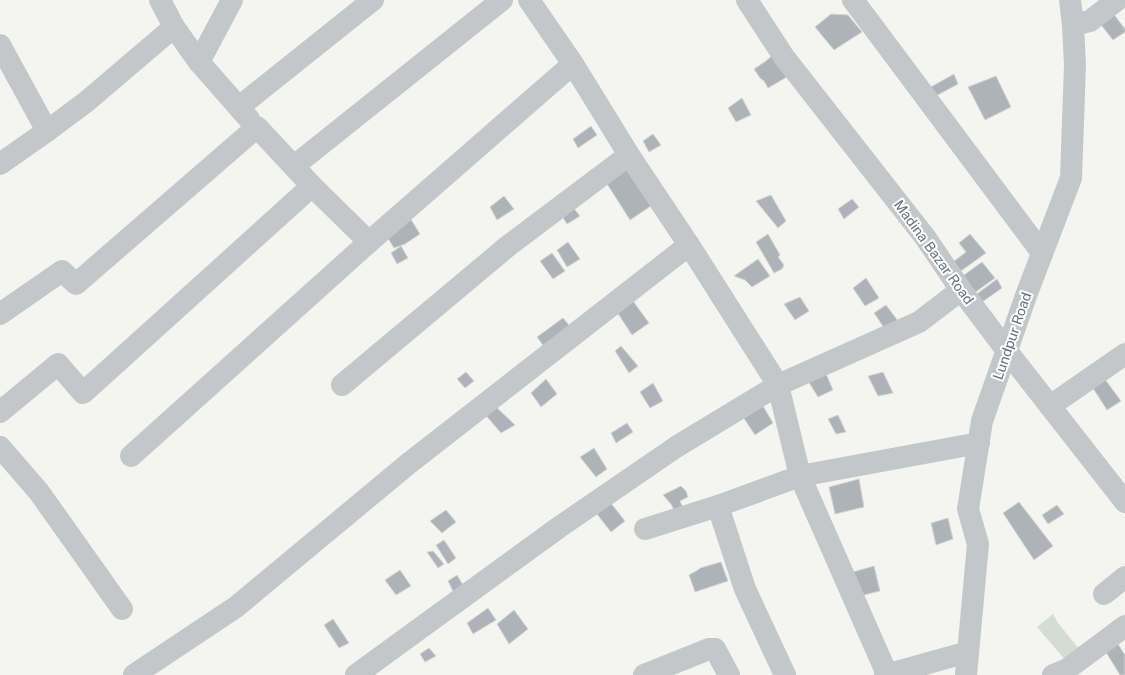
<svg xmlns="http://www.w3.org/2000/svg" width="1125" height="675" viewBox="0 0 1125 675" font-family="'Public Sans',sans-serif">
	<rect width="100%" height="100%" fill="#f4f5f0"/>
	<!-- green -->
	<polygon fill="#d5dcd1" points="1053,614 1058,623 1079,649 1067,662 1037,627"/>
	<!-- building -->
	<g fill="#adb3b9" stroke="#d5d6d3">
		<polygon points="1112,12 1125,29 1125,32 1113,40 1098,21"/>
		<polygon points="831,14 848,15 862,32 834,50 815,27"/>
		<polygon points="773,55 792,74 768,88 764,81 760,78 754,69 766,61"/>
		<polygon points="954,74 958,84 934,97 929,88"/>
		<polygon points="996,76 1011,107 985,120 968,87"/>
		<polygon points="742,98 751,115 736,122 728,108"/>
		<polygon points="591,126 597,135 578,148 573,139"/>
		<polygon points="653,134 661,145 649,152 643,141"/>
		<polygon points="628,163 654,204 630,220 604,179"/>
		<polygon points="771,195 786,221 778,228 756,201"/>
		<polygon points="504,196 514,209 497,220 490,207"/>
		<polygon points="852,199 859,207 844,219 838,209"/>
		<polygon points="571,205 580,216 567,224 560,213"/>
		<polygon points="410,218 420,234 405,244 394,248 386,235"/>
		<polygon points="768,234 780,255 778,257 784,265 782,269 774,273 756,242"/>
		<polygon points="970,234 986,253 961,271 953,262 966,252 959,243"/>
		<polygon points="568,242 580,259 567,267 557,250"/>
		<polygon points="401,246 408,258 397,264 391,253"/>
		<polygon points="552,253 565,271 553,279 540,261"/>
		<polygon points="758,259 770,276 752,287 745,280 734,276"/>
		<polygon points="982,262 995,278 970,296 960,278"/>
		<polygon points="866,278 879,298 865,306 853,288"/>
		<polygon points="997,279 1002,288 982,302 977,294"/>
		<polygon points="800,297 809,311 795,320 784,304"/>
		<polygon points="633,301 649,323 632,335 617,312"/>
		<polygon points="886,305 901,325 887,332 874,313"/>
		<polygon points="563,318 575,332 548,352 537,337"/>
		<polygon points="621,346 638,366 629,373 615,351"/>
		<polygon points="824,369 833,390 818,397 805,376"/>
		<polygon points="466,372 474,381 465,388 457,379"/>
		<polygon points="883,372 893,393 878,396 868,376"/>
		<polygon points="1104,378 1121,401 1107,410 1091,385"/>
		<polygon points="546,379 557,394 541,407 531,393"/>
		<polygon points="653,383 663,401 650,408 640,392"/>
		<polygon points="493,404 515,425 501,433 483,412"/>
		<polygon points="763,406 773,423 755,435 743,417"/>
		<polygon points="838,415 846,432 836,434 828,419"/>
		<polygon points="627,423 633,432 616,443 611,433"/>
		<polygon points="594,448 607,469 596,477 580,457"/>
		<polygon points="859,479 864,507 835,514 829,487"/>
		<polygon points="681,486 686,491 688,497 680,501 685,512 677,516 671,504 663,495"/>
		<polygon points="606,497 625,521 611,532 593,509"/>
		<polygon points="1019,502 1053,546 1034,560 1003,513"/>
		<polygon points="1057,505 1064,514 1048,524 1042,515"/>
		<polygon points="446,510 456,522 442,533 430,521"/>
		<polygon points="948,518 953,539 936,545 931,523"/>
		<polygon points="444,540 456,558 448,564 436,545"/>
		<polygon points="433,551 444,564 438,568 427,552"/>
		<polygon points="721,562 728,581 695,592 689,575 698,570 700,568"/>
		<polygon points="874,566 880,591 860,596 853,572"/>
		<polygon points="400,570 411,586 396,595 385,580"/>
		<polygon points="457,575 464,587 454,593 448,581"/>
		<polygon points="488,608 496,620 473,634 467,623"/>
		<polygon points="514,610 528,629 509,644 497,624"/>
		<polygon points="333,619 349,643 339,648 324,625"/>
		<polygon points="1116,641 1125,655 1125,675 1120,675 1104,649"/>
		<polygon points="429,648 436,656 425,662 420,654"/>
	</g>
	<g fill="none" stroke-linecap="round" stroke-linejoin="round">
		<!-- minor -->
		<g stroke="#c4c7ca" stroke-width="22">
			<polyline points="160,0 174,27 199,62 249,119"/>
			<polyline points="529,0 573,64 629,155 689,245 778,385 800,476 887,674"/>
			<polyline points="747,0 784,57 925,237 961,290 1007,351 1125,502"/>
			<polyline points="853,0 1042,253"/>
			<polyline points="1073,25 1090,21 1117,0"/>
			<polyline points="0,45 47,131"/>
			<polyline points="199,62 232,0"/>
			<polyline points="239,107 373,0"/>
			<polyline points="0,164 47,131 86,102 174,27"/>
			<polyline points="294,166 502,0"/>
			<polyline points="0,314 62,271 76,284 257,127 312,186 369,242"/>
			<polyline points="342,385 508,246 629,155"/>
			<polyline points="1050,406 1125,354"/>
			<polyline points="0,412 58,364 83,393 312,186"/>
			<polyline points="0,447 39,492 122,609"/>
			<polyline points="131,456 369,242 573,64"/>
			<polyline points="718,506 745,589 785,675"/>
			<polyline points="645,529 718,506 800,476 979,443"/>
			<polyline points="1104,594 1125,577"/>
			<polyline points="134,675 236,607 408,464 689,245"/>
			<polyline points="356,675 558,528 676,447 778,385 919,322 961,290"/>
			<polyline points="644,675 709,649 715,649 729,675"/>
			<polyline points="885,675 968,652"/>
			<polyline points="966,675 978,544 968,509 982,421 1027,293 1071,178 1075,65 1073,25 1070,0"/>
			<polyline points="1053,675 1066,670 1125,626"/>
		</g>
	</g>
	<g text-anchor="middle" dominant-baseline="central" stroke-width="4" stroke-linejoin="round" paint-order="stroke">
		<!-- street labels -->
		<g font-size="14" fill="#637282" stroke="#fff">
			<text transform="translate(934 252) rotate(54)">Madina Bazar Road</text>
			<text transform="translate(1012 336) rotate(-71)">Lundpur Road</text>
		</g>
	</g>
</svg>
